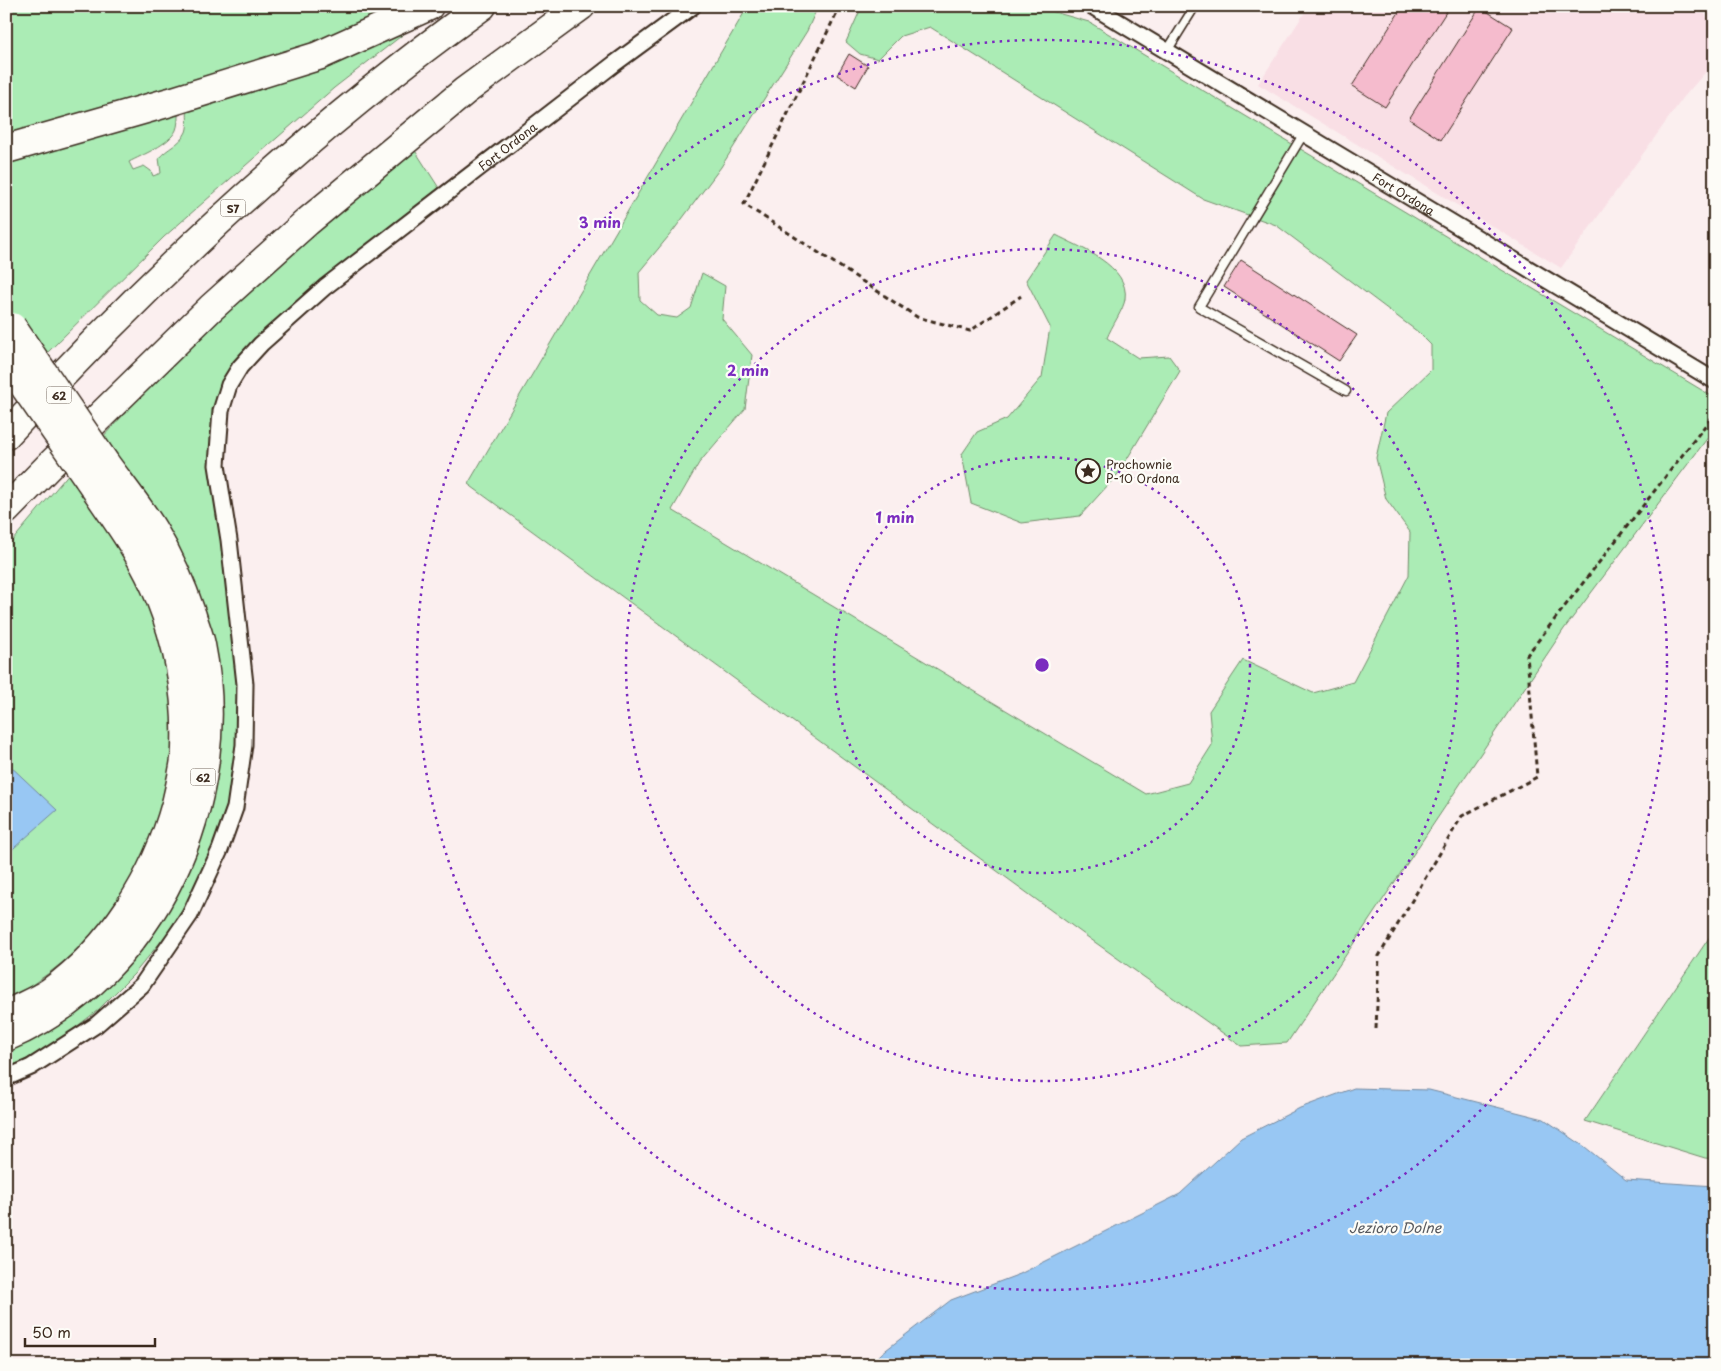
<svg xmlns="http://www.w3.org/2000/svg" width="1721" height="1371" viewBox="0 0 1721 1371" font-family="'Playpen Sans',sans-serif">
	<rect width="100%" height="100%" fill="#fbefef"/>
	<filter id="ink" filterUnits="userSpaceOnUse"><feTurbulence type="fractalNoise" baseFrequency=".02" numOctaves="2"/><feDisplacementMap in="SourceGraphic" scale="10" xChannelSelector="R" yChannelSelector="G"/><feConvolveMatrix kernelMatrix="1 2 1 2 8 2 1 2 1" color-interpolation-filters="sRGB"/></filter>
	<g filter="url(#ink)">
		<!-- built -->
		<polygon fill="#f9dfe5" points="1309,6 1701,6 1715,34 1715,61 1683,98 1561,268 1258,84"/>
		<!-- green -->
		<g fill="#abecb5" stroke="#738b6a">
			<polygon points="15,6 406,6 317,47 6,136 6,13"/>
			<polygon points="748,6 818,6 807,31 721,167 673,231 639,272 640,300 657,315 677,318 691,308 702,273 725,286 722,319 752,355 745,409 699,463 672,510 1146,794 1188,783 1212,745 1209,711 1243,660 1313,693 1353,682 1409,575 1410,532 1386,499 1376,458 1386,413 1431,370 1431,345 1418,332 1276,225 1203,199 930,27 901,36 878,59 860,54 846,42 862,6 1033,6 1089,22 1715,398 1715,428 1564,629 1287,1043 1241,1046 1082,933 468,484"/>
			<path d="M418,23L334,88L164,237L42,358L6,311V162L178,114C178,119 178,125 176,130C170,144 142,155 129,162L133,170L144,166L151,171L153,176L161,173L159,158C167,148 180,145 186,132C189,124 186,115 188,107Z"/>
			<path d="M414,149L439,188L340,265L253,343L232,371L214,481L239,679V716L235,757L228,802L212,847L187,902L167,934L134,974L98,1010L57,1042L16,1065L6,1069V1049L211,787L99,441C196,335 305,242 414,149Z"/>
			<path d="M1056,235C1079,247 1130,266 1125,299C1124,309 1111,327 1107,338L1138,358L1169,356L1180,371L1118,474L1080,516L1022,523L971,503L962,454L977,432L1007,419L1042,377L1050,327L1026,280Z"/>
			<polygon points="71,471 125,553 150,599 171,669 176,738 167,796 144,861 107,918 84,945 49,973 19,994 6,1000 6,548"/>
			<polygon points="1715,929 1715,1159 1705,1158 1585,1121"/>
		</g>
		<!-- water -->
		<g fill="#98c7f3" stroke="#73889e">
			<polygon points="6,762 57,810 6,855"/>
			<polygon points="1354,1088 1429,1090 1544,1119 1585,1147 1626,1180 1715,1186 1715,1365 870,1365 882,1353 951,1300 1020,1274 1180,1194 1241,1138 1300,1108"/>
		</g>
		<!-- building -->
		<g fill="#f5bbcd" stroke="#3b2a1e">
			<polygon points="1403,6 1450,6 1385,107 1352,86"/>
			<polygon points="1480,7 1513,28 1441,140 1409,119"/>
			<polygon points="849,54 868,66 856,87 837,75"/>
			<polygon points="1241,260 1357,335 1339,361 1224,287"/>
		</g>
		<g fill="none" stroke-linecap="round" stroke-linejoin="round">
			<defs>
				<g id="lane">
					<polyline points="1167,51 1195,6"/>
					<polyline points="1304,133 1199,307 1346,391"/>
				</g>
				<g id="street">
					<path id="s1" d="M1092,6L1715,381"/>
					<path id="s2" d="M6,1078L31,1067L96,1025L142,985L190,915L220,850L235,808L244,745L245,684L229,540L217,465L221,411L229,385L240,367L261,344L325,287L614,64L693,6"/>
				</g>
				<g id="highway">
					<polyline points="6,149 170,102 318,56 429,6"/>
					<path d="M6,435C151,277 308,131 482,6"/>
					<polyline points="6,510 48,467 211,308 307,222 465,91 581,6"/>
					<path d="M6,1015C20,1007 37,1001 50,992C112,947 156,878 176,804C180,787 185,767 186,749C188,697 179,646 160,598C143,554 114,517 88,478"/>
					<path d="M6,1037C155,974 232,800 201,645C199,635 195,626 192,616C182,586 170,558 153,530C139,507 121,485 105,463"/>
				</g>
			</defs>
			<!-- lane casing -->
			<use href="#lane" stroke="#3b2a1e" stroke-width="11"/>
			<!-- street casing -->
			<use href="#street" stroke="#3b2a1e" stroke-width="19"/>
			<!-- highway casing -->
			<use href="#highway" stroke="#3b2a1e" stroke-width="31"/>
			<!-- path -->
			<g stroke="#3b2a1e" stroke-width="3" stroke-dasharray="5 4" stroke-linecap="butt">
				<polyline points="840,6 744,204 917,317 970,331 1021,296"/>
				<polyline points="1376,1029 1379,956 1462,816 1537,777 1527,655 1715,413"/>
			</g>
			<!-- lane -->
			<use href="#lane" stroke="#fdfcf7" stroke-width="8"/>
			<!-- street -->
			<use href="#street" stroke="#fdfcf7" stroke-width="15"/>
			<!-- highway -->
			<use href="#highway" stroke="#fdfcf7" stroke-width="28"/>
			<defs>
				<g id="highway-bridge">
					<polyline points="12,327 105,463"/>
					<polyline points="6,360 88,478"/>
				</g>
			</defs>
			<!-- highway-bridge casing -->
			<use href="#highway-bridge" stroke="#3b2a1e" stroke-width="31" stroke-linecap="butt"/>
			<!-- highway-bridge -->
			<use href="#highway-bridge" stroke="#fdfcf7" stroke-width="28"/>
		</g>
	</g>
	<!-- distance rings -->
	<g fill="none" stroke="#7b2cbf" stroke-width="2.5" stroke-dasharray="2.5 5">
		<circle cx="1042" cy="665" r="208"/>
		<circle cx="1042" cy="665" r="416"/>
		<circle cx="1042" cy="665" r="625"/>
	</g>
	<!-- icons -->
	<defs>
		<symbol id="sight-ring" viewBox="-11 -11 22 22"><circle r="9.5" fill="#fdfcf7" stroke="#3b2a1e" stroke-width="1.5"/><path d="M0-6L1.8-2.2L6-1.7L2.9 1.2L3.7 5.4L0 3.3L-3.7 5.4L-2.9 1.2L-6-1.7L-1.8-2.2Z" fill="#3b2a1e"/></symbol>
	</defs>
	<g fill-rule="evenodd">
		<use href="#sight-ring" x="1074" y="457" width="28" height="28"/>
	</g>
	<g text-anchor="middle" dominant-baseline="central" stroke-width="4.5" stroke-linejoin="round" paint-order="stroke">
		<!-- shield labels -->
		<g fill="#fdfcf7" stroke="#75695f" stroke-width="1">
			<rect x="220.5" y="199.5" width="25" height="17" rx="4"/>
			<rect x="46.5" y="386.5" width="25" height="17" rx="4"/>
			<rect x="190.5" y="768.5" width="25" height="17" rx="4"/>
		</g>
		<g font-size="11" font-weight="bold" fill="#3b2a1e">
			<text x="233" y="208">S7</text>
			<text x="59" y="395">62</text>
			<text x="203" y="777">62</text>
		</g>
		<!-- street labels -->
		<g font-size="12" fill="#3b2a1e" stroke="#fdfcf7">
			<text stroke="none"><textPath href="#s2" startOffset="1162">Fort Ordona</textPath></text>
			<text stroke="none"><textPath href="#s1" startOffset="364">Fort Ordona</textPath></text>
		</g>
		<!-- poi labels -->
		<g font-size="12" fill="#3b2a1e" stroke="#fdfcf7" text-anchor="start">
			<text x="1106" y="464">Prochownie<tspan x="1106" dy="14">P-10 Ordona</tspan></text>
		</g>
		<!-- water labels -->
		<g font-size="14" font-style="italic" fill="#57595e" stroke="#fdfcf7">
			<text x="1395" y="1227">Jezioro Dolne</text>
		</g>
	</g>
	<circle cx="1042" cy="665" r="8" fill="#7b2cbf" stroke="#fdfcf7" stroke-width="2.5"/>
	<g font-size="15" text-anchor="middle" font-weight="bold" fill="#7b2cbf" stroke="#fdfcf7" stroke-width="4.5" stroke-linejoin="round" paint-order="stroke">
		<text x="600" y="228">3 min</text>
		<text x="748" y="376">2 min</text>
		<text x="895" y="523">1 min</text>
	</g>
	<!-- margin -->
	<rect width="1721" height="1371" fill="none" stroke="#fdfcf7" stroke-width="25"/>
	<rect x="12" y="12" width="1696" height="1346" fill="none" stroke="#3b2a1e" stroke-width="2" filter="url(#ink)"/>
	<!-- scale -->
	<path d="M25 1338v8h130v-8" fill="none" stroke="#3b2a1e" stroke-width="2.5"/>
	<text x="32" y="1338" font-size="15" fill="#3b2a1e" stroke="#fdfcf7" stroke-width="4" paint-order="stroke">50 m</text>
</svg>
